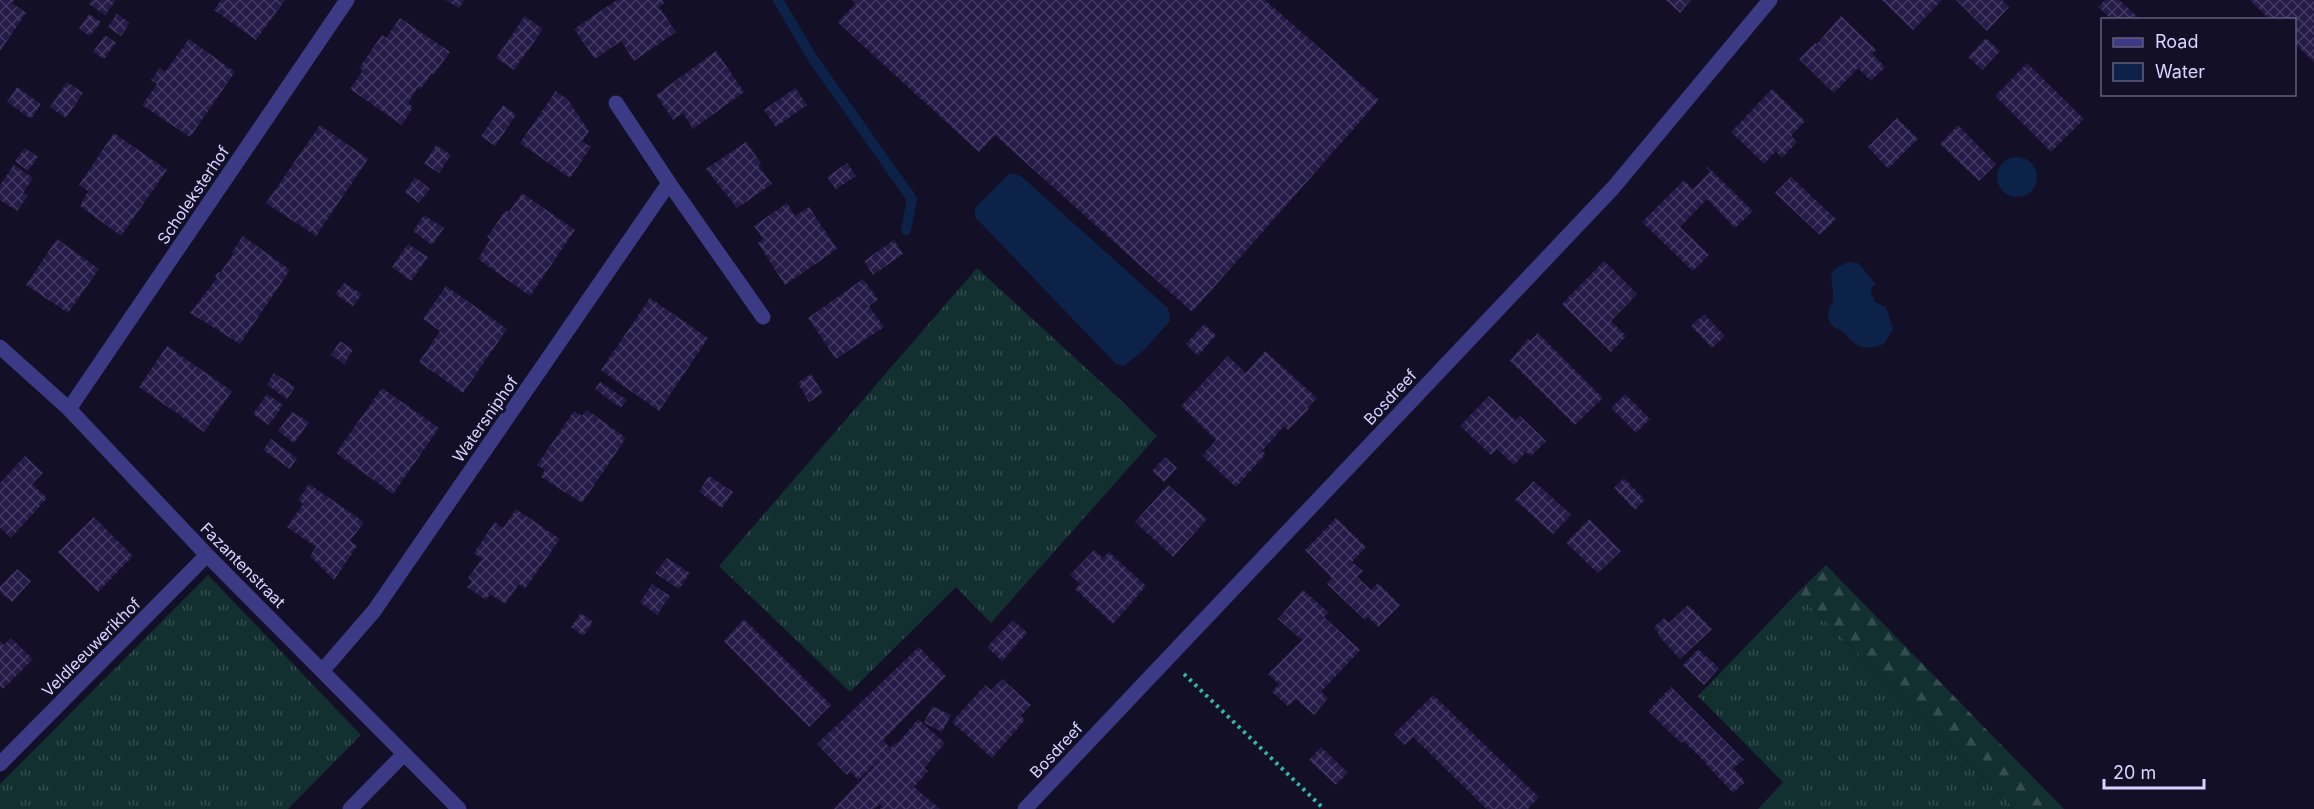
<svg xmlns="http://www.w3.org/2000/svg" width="2314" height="809" viewBox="0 0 2314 809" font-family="Inter,sans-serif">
	<defs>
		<pattern id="grass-tufts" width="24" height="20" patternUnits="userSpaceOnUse" patternTransform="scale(1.5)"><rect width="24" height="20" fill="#12302f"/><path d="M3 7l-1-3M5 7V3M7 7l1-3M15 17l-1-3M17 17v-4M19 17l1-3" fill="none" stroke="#344d4e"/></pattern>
		<pattern id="forest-firs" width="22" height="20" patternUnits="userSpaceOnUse" patternTransform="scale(1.5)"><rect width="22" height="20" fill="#12302f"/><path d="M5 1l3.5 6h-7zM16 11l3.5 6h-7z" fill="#344d4e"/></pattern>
		<pattern id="building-cross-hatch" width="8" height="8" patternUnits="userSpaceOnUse" patternTransform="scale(1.5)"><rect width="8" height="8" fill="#241b47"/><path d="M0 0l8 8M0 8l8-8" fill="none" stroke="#433b63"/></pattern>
	</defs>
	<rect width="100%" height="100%" fill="#130f26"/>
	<!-- grass -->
	<g fill="url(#grass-tufts)">
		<polygon points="977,268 1124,403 1157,436 991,623 956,587 850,692 719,566"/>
		<polygon points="208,575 361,735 288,809 0,809 0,784"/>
		<polygon points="1797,593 2015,809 1758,809 1783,782 1698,696"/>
	</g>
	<!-- forest -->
	<polygon fill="url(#forest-firs)" points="1826,565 2064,809 2015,809 1797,593"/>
	<!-- water -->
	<g fill="#0c2248">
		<circle cx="2017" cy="177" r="20"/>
		<polygon points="1010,173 1021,176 1168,308 1170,321 1144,350 1124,366 1116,364 975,217 975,208"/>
		<path d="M1848,262L1858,263L1876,284L1872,287L1871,292L1875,302L1886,307L1893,329L1884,344C1873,348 1862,350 1853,342C1849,339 1847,335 1843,332C1836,328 1829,326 1828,316C1827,310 1833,305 1833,299C1834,279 1823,272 1848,262Z"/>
	</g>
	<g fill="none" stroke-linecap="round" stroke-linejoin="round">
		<!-- stream -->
		<polyline stroke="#0c2248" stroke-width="10" points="778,0 813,59 912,199 906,230"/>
	</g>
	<!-- building -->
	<g fill="url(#building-cross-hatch)">
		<polygon points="0,0 14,0 12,3 26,13 0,51"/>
		<polygon points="92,0 116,0 105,15 89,4"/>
		<polygon points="221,0 285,0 256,40 214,10"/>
		<polygon points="445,0 464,0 459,8"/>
		<polygon points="617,0 662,0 664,3 659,7 676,32 634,61 621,41 595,59 574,29"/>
		<polygon points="852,0 1265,0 1379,100 1192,312 995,135 979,152 873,55 838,22 856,3"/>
		<polygon points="1666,0 1691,0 1680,13"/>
		<polygon points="1882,0 1942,0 1913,30"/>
		<polygon points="1956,0 2002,0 2009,7 1987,31"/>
		<polygon points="2105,0 2119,0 2138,17 2136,20 2112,20 2098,7"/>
		<polygon points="2250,0 2314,0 2314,62 2294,43 2294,20 2270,20"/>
		<polygon points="89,14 101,22 90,36 79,29"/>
		<polygon points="117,14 130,23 121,36 108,27"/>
		<polygon points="525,16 543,29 514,70 496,58"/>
		<polygon points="1841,16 1876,50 1872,54 1885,67 1871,81 1858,68 1834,93 1799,59 1815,43 1817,44"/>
		<polygon points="400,18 450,52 434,74 432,73 421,89 418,87 408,103 413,107 402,125 350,89 363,70 359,68 382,35 386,38"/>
		<polygon points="105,35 116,43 104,59 93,52"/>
		<polygon points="1986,38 2000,51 1982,70 1968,57"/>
		<polygon points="189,39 235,72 190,137 142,105 157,84 151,80 160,68 165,72"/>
		<polygon points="716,51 744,92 693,129 683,113 673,120 656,95"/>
		<polygon points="2027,63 2084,119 2051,152 1995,96"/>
		<polygon points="67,82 83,93 66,118 50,107"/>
		<polygon points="17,87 41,104 31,119 7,102"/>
		<polygon points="795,88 807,105 776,127 764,110"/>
		<polygon points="1772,89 1805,121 1791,136 1797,142 1782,158 1776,151 1764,164 1731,132"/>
		<polygon points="556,91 568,100 589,131 582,141 591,147 570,178 520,143"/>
		<polygon points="503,105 516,115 495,146 481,136"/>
		<polygon points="1897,118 1918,139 1888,169 1868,147"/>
		<polygon points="320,125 368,159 316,236 266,203"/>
		<polygon points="1958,125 1996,164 1979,181 1940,144"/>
		<polygon points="114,133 167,170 121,236 80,206 88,191 79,185"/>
		<polygon points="746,142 761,163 758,165 772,184 737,208 706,169"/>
		<polygon points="436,145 451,155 439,173 424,164"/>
		<polygon points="25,148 38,157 28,171 15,161"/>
		<polygon points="847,163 856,176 836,189 827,177"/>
		<polygon points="14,165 33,178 23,193 28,196 17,211 0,200 0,185"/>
		<polygon points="1707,166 1753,211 1735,228 1707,199 1680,227 1709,255 1693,271 1642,222 1684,180 1693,189 1710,172 1706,168"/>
		<polygon points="415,177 430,189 419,203 405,192"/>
		<polygon points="1791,177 1836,219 1820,235 1775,193"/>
		<polygon points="522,193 575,230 530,296 478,259 490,240 487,237 506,210 509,212"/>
		<polygon points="787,203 795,216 809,207 837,249 785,285 758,243 763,239 754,226"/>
		<polygon points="424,215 444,228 432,245 413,231"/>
		<polygon points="243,236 290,270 240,344 190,313 217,278 215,277 218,272 220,273 234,253 232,252"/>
		<polygon points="57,239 99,269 68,313 26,285"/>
		<polygon points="894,240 903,254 873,275 864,261"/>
		<polygon points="408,244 428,257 411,281 392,267"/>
		<polygon points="1604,261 1637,294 1611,321 1626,336 1611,352 1562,304"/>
		<polygon points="863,279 878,299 869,306 884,327 836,359 808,318"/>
		<polygon points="344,283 362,294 353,306 335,294"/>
		<polygon points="446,286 507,329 463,393 419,362 440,331 423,319"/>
		<polygon points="650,298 708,338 659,411 601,370"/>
		<polygon points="1704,314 1725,336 1712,348 1691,326"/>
		<polygon points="1204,324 1216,335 1198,356 1186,344"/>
		<polygon points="1538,333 1603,398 1575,425 1510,361 1528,339 1530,341"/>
		<polygon points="340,341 353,350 344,364 331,355"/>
		<polygon points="167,346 232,391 204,432 139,387"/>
		<polygon points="1265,351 1317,398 1307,408 1309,409 1288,430 1284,426 1272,440 1262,451 1266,454 1236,487 1202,456 1216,440 1181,406 1228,356 1246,373"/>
		<polygon points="274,373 295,387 287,399 267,385"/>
		<polygon points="811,374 823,393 809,402 798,383"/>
		<polygon points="600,382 627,400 621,408 595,389"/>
		<polygon points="382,388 439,428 393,494 336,453"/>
		<polygon points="267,394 283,405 269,425 253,414"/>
		<polygon points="1625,394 1650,419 1636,433 1611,408"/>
		<polygon points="1489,396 1515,420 1520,416 1546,441 1531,456 1526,452 1514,465 1497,449 1491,455 1460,426"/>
		<polygon points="587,410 626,438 582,503 541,477 545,470 537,465 574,411 582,416"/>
		<polygon points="292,412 309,422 294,443 278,431"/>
		<polygon points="271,439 297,458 290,469 263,450"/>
		<polygon points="25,456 43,473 32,484 47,498 11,538 0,527 0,483"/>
		<polygon points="1165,457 1177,468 1164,482 1152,471"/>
		<polygon points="709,476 733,492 722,508 699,492"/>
		<polygon points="1624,478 1645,500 1635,510 1614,488"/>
		<polygon points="1534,481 1571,515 1553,534 1515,500"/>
		<polygon points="309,484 364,522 350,541 357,546 334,580 310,556 316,547 287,527 303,504 298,500"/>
		<polygon points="1168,485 1207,519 1173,557 1135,522"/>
		<polygon points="516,509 560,539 525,589 519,584 505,604 490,594 486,600 467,587 472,581 468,578 482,559 474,553 495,522 503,528"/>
		<polygon points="94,517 133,556 98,592 58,552"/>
		<polygon points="1336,518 1366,547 1352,562 1363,571 1357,577 1371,590 1378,583 1400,605 1378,627 1368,617 1365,620 1327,584 1332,578 1305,550"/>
		<polygon points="1589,519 1621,551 1598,573 1566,543"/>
		<polygon points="1094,550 1103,558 1109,552 1146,586 1113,624 1075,589 1080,584 1070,575"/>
		<polygon points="667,558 690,573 679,589 655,573"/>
		<polygon points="17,569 31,581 12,602 0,592 0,587"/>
		<polygon points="652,584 670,596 657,615 640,602"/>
		<polygon points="1303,590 1329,613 1324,617 1360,650 1321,692 1328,698 1314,715 1296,699 1288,706 1272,692 1279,684 1268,674 1302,640 1278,619"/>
		<polygon points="1688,605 1712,629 1680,659 1658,635 1659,634 1654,627 1664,618 1669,623"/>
		<polygon points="581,613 593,622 583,636 571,627"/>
		<polygon points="744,619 831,705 809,727 724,641"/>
		<polygon points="1013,620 1027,633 1002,661 987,647"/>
		<polygon points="11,638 33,659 3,689 0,686 0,641 4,645"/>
		<polygon points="919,647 946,676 883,740 890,748 896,742 897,744 918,719 945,743 924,768 928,771 914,787 940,809 880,809 882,807 879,804 874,809 834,809 887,752 858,780 851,772 847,775 817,744"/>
		<polygon points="1698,649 1719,668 1704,685 1683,665"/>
		<polygon points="1002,679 1031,705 1021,716 1025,720 992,758 952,722 985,685 991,690"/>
		<polygon points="1671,687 1744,760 1733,768 1745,782 1733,793 1697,754 1683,741 1681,743 1648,711"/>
		<polygon points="1433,695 1539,797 1528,809 1487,809 1413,737 1405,745 1394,734"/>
		<polygon points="932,706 951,715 942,732 924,723"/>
		<polygon points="1321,747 1348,773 1336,785 1309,760"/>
	</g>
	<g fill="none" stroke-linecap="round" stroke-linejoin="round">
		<!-- path -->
		<polyline stroke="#2fb8b0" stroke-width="4" stroke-dasharray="3 4.5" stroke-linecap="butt" points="1184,674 1324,809"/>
		<!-- minor -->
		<g stroke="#3d3a85" stroke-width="15">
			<polyline points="616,103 669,183"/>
			<polyline points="0,347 69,409 207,555 459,809"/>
			<polyline points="69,409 347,0"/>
			<polyline points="323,670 374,611 669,183 763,317"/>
			<polyline points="0,764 207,555"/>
			<polyline points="350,809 404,754"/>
			<polyline points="1025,809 1613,188 1770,0"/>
		</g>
	</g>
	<g text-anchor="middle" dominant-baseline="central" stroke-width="6" stroke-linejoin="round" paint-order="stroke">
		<!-- street labels -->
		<g font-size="16" fill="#d9d4ff" stroke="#130f26">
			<text transform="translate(193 195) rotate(-56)">Scholeksterhof</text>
			<text transform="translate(1390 397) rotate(-47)">Bosdreef</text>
			<text transform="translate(485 419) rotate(-55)">Watersniphof</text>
			<text transform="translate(243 565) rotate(45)">Fazantenstraat</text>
			<text transform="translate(91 647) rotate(-45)">Veldleeuwerikhof</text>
			<text transform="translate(1056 750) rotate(-47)">Bosdreef</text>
		</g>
	</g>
	<!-- legend -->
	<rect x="2101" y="18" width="195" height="78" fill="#130f26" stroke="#625e7d" stroke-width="1.5"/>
	<rect x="2113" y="38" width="30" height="9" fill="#3d3a85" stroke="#625e7d" stroke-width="1.5"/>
	<text x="2155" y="48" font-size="18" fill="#d9d4ff">Road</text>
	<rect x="2113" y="63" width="30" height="18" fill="#0c2248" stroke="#625e7d" stroke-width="1.5"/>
	<text x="2155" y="78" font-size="18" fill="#d9d4ff">Water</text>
	<!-- scale -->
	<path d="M2104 779v9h100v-9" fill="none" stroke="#d9d4ff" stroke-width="3"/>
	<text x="2113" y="779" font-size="18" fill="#d9d4ff" stroke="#130f26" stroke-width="4.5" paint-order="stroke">20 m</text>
</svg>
